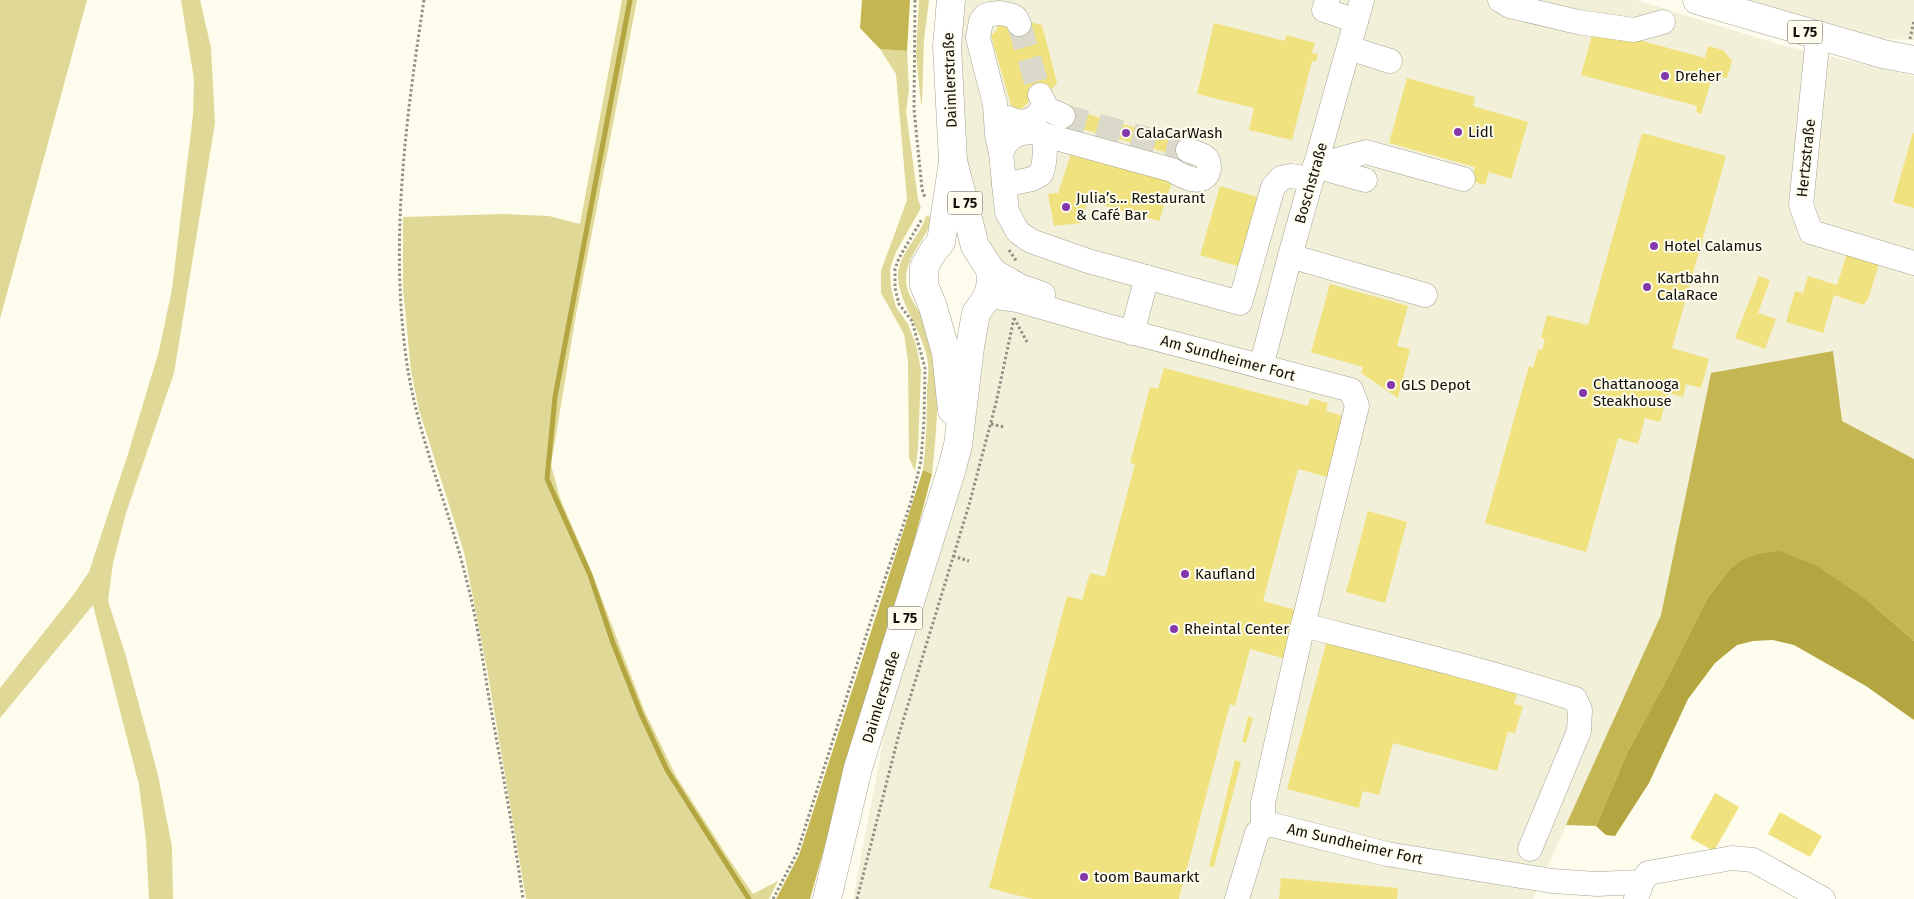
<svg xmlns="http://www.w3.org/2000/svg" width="1914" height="899" viewBox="0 0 1914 899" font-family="'Fira Sans',sans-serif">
	<rect width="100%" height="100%" fill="#fefcec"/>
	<!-- built -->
	<g fill="#f3f0d9">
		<polygon points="949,0 1636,0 1781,45 1914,76 1914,459 1842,421 1711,373 1661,615 1533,899 853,899 885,731 966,442 982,282 951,94"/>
		<polygon points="1742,0 1914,0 1914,40 1881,39"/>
	</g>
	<!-- green -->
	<g fill="#e0d897">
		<polygon points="0,0 87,0 0,319"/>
		<polygon points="181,0 200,0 211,48 215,123 174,373 126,513 113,563 108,601 125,653 158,775 172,847 173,899 149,899 146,840 139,785 93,605 0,718 0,688 74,594 89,572 128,454 159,351 172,289 193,115 194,79"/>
		<polygon points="622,0 637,0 575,320 551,465 560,498 592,573 644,710 676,776 729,859 753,894 778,881 769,899 526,899 487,669 464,552 419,410 411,371 403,289 403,217 503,214 549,216 580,224"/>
		<polygon points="919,0 929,0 924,40 922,103 921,104 916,55"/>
		<polygon points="880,49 907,51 909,89 906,112 918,199 921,208 896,252 890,269 891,288 896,307 908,324 916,345 921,370 918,449 915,471 909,458 908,361 904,334 881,293 881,271 907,200 896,74"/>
		<path d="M926,216L933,217C927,239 906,255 906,279C906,299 923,312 929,331C942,377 937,426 932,474L923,470C926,445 927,420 927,394C927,384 929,373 928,364C925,332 897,303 898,274C900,251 920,237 926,216Z"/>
	</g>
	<!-- forest -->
	<g fill="#c4b753">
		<polygon points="862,0 910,0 907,51 880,49 860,28"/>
		<polygon points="1833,351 1842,421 1914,459 1914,641 1867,600 1730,569 1708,597 1663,686 1627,753 1596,826 1566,825 1661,615 1711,373"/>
		<path d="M923,470L932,474C895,617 849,757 810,899H776L799,855Z"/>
	</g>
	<!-- water -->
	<polygon fill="#b3a540" points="1779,551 1815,565 1867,600 1914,641 1914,720 1866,686 1794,645 1773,640 1753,641 1737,645 1715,663 1688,699 1649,783 1615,836 1606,835 1596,826 1627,753 1663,686 1708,597 1730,569 1744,559 1759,554"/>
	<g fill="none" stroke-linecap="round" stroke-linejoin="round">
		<!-- stream -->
		<polyline stroke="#b3a540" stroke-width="5" points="630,0 555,397 547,479 590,575 613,643 641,714 667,770 749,899"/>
	</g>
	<!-- building -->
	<g fill="#f0e27f">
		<polygon points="1029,22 1042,25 1057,83 1049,92 1033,97 1018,113 1012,108 991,36 996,31 998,25"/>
		<polygon points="1214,23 1285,41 1286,35 1315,43 1312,53 1318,54 1316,62 1312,61 1292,140 1249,130 1254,108 1197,94"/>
		<polygon points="1594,28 1705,58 1708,46 1723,50 1732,61 1727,78 1713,75 1701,114 1696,112 1697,106 1581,75"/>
		<polygon points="1407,78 1475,97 1473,106 1528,122 1511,179 1489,172 1485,185 1471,181 1475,167 1389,143"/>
		<polygon points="1066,108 1190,143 1186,158 1061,123"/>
		<polygon points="1642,133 1726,156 1672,348 1709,359 1701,388 1686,384 1683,397 1668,393 1660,422 1645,418 1638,444 1618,438 1586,552 1485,523 1529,366 1533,368 1538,349 1542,350 1545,339 1541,338 1547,315 1588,325"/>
		<polygon points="1913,133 1914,133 1914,208 1893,202"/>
		<polygon points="1073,148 1173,179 1159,221 1088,201 1081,223 1054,226 1048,194 1058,193"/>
		<polygon points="1220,186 1264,199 1244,268 1200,255"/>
		<polygon points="1847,254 1879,264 1868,299 1863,305 1834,295 1823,333 1786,322 1795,291 1803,293 1808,276 1837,285"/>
		<polygon points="1759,276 1770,280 1758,313 1776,319 1765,349 1735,338"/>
		<polygon points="1330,284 1408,306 1397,346 1410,349 1398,398 1361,373 1363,367 1311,352"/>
		<polygon points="1164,368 1308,406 1310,398 1328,403 1326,411 1347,417 1331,478 1298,469 1263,601 1296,610 1283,658 1250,649 1235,706 1230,704 1179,899 1032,899 989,888 1067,596 1082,600 1090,573 1105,577 1135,464 1130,463 1150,387 1158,389"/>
		<polygon points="1368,511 1407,522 1385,603 1346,592"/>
		<polygon points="1327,640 1518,690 1514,704 1523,706 1515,733 1508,732 1497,771 1393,743 1379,795 1363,791 1359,808 1287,789"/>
		<polygon points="1248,716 1253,718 1246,743 1242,742"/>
		<polygon points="1235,760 1241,762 1214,867 1209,866"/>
		<polygon points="1715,793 1739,807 1714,851 1690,838"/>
		<polygon points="1780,812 1822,836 1810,857 1768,834"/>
		<polygon points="1281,878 1398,888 1397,899 1279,899"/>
	</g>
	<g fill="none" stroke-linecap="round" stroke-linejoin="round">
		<!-- minor-tunnel -->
		<g stroke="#dad9ca" stroke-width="24" stroke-dasharray="24 12" stroke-linecap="butt">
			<polyline points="1019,24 1040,95"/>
			<polyline points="1063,116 1188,150"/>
		</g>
		<defs>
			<g id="minor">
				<polyline points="1327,0 1324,10 1356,21"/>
				<polyline points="1500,0 1510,6 1578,22 1634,30 1663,22"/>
				<polyline points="1019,24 1016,18 1010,15 1000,13 991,14 985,16 981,21 978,38 995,104 997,135 1001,153 1007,212 1018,232 1031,241 1088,261 1240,303 1273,187 1281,178 1291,176 1312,179"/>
				<polyline points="1818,36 1801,205 1811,232 1914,263"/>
				<polyline points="1349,48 1390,61"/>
				<polyline points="1040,95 1047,109 1063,116"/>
				<path d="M1008,118C1024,126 1037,120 1044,105"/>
				<path d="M1001,153C1008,137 1016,132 1034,132L1172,170C1182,176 1205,189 1209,169C1209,166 1209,161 1206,158C1202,154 1193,152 1188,150"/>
				<polyline points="1315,166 1366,152 1463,179"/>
				<polyline points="1315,166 1365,180"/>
				<path d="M1004,185L1032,179L1041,174C1046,160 1046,148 1043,134"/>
				<polyline points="1290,256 1425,295"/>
				<polyline points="990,269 1020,286 1043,294"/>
				<polyline points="988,296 1018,300 1104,325 1351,390 1357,406 1303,625 1263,803 1263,826"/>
				<polyline points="1132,333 1147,277"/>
				<polyline points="1261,367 1290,256 1362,0"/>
				<path d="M1303,625C1394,648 1486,670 1575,699L1580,710L1579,731L1530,849"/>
				<polyline points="1237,899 1257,833 1263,826 1273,825 1387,854 1552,881 1597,884 1642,882"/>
				<polyline points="1636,899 1642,882 1648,873 1732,858 1753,860 1823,899"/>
			</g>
			<g id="major">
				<polyline points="951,0 947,46 953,161 941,242 934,250 924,267 924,285 933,307 946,353 952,410"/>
				<polyline points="1697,0 1883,54 1914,60"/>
				<polyline points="827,899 858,768 952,468 958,445 970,347 976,313 988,296 991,282 990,269 975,246 953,161"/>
			</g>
		</defs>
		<!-- minor casing -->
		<use href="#minor" stroke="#a4a393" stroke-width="25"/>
		<!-- major casing -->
		<use href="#major" stroke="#a4a393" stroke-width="29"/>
		<!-- path -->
		<g stroke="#929085" stroke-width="3" stroke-dasharray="2.5 2.5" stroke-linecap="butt">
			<path d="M424,0C406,117 390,239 406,357C416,433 448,504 466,578C477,619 483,662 490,704C502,769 514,834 523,899"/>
			<polyline points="915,0 914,109 922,189 925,198"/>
			<polyline points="1910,39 1914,21"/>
			<polyline points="1009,250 1017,262"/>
			<polyline points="1014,318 1027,342"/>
			<polyline points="991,424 1004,427"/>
			<polyline points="953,556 969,561"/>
			<polyline points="773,899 797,853 873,614 911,502 921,461 924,420 925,368 912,321 899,304 895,288 895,269 899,258 922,219"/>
			<polyline points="857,899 899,734 969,505 996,403 1014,318"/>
		</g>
		<!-- minor -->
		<use href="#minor" stroke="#fff" stroke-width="24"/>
		<!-- major -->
		<use href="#major" stroke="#fff" stroke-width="28"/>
	</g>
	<!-- markers -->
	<g fill="#8338aa" stroke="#fefcec" stroke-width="2">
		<circle cx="1665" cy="76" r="5"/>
		<circle cx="1458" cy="132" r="5"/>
		<circle cx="1126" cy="133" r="5"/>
		<circle cx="1066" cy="207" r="5"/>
		<circle cx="1654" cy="246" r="5"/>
		<circle cx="1647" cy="287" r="5"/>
		<circle cx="1391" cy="385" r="5"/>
		<circle cx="1583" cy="393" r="5"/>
		<circle cx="1185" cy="574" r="5"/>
		<circle cx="1174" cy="629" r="5"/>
		<circle cx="1084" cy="877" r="5"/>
	</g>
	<g text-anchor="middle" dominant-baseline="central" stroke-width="4" stroke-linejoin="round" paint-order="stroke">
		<!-- shield labels -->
		<g fill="#fefcec" stroke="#58574e" stroke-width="1">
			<rect x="1787.5" y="20.5" width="35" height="23" rx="4"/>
			<rect x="947.5" y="191.5" width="35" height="23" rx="4"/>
			<rect x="887.5" y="606.5" width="35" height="23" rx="4"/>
		</g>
		<g font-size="14" font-weight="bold" fill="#11100b">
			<text x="1805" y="32">L 75</text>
			<text x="965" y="203">L 75</text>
			<text x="905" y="618">L 75</text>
		</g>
		<!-- poi labels -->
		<g font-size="15" fill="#11100b" stroke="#fefcec" text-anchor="start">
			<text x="1675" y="76">Dreher</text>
			<text x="1468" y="132">Lidl</text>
			<text x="1136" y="133">CalaCarWash</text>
			<text x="1076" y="198">Julia’s… Restaurant<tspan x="1076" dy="17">&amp; Café Bar</tspan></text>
			<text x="1664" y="246">Hotel Calamus</text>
			<text x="1657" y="278">Kartbahn<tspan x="1657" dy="17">CalaRace</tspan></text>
			<text x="1593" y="384">Chattanooga<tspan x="1593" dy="17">Steakhouse</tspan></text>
			<text x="1401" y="385">GLS Depot</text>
			<text x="1195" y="574">Kaufland</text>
			<text x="1184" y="629">Rheintal Center</text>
			<text x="1094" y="877">toom Baumarkt</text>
		</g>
		<!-- street labels -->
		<g font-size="15" fill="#11100b" stroke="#fefcec">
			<text transform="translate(950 80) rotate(-92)">Daimlerstraße</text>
			<text transform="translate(1806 158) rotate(-84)">Hertzstraße</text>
			<text transform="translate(1311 183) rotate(-74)">Boschstraße</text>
			<text transform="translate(1228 358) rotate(15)">Am Sundheimer Fort</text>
			<text transform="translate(881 697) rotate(-73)">Daimlerstraße</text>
			<text transform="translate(1355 844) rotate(13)">Am Sundheimer Fort</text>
		</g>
	</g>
</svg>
